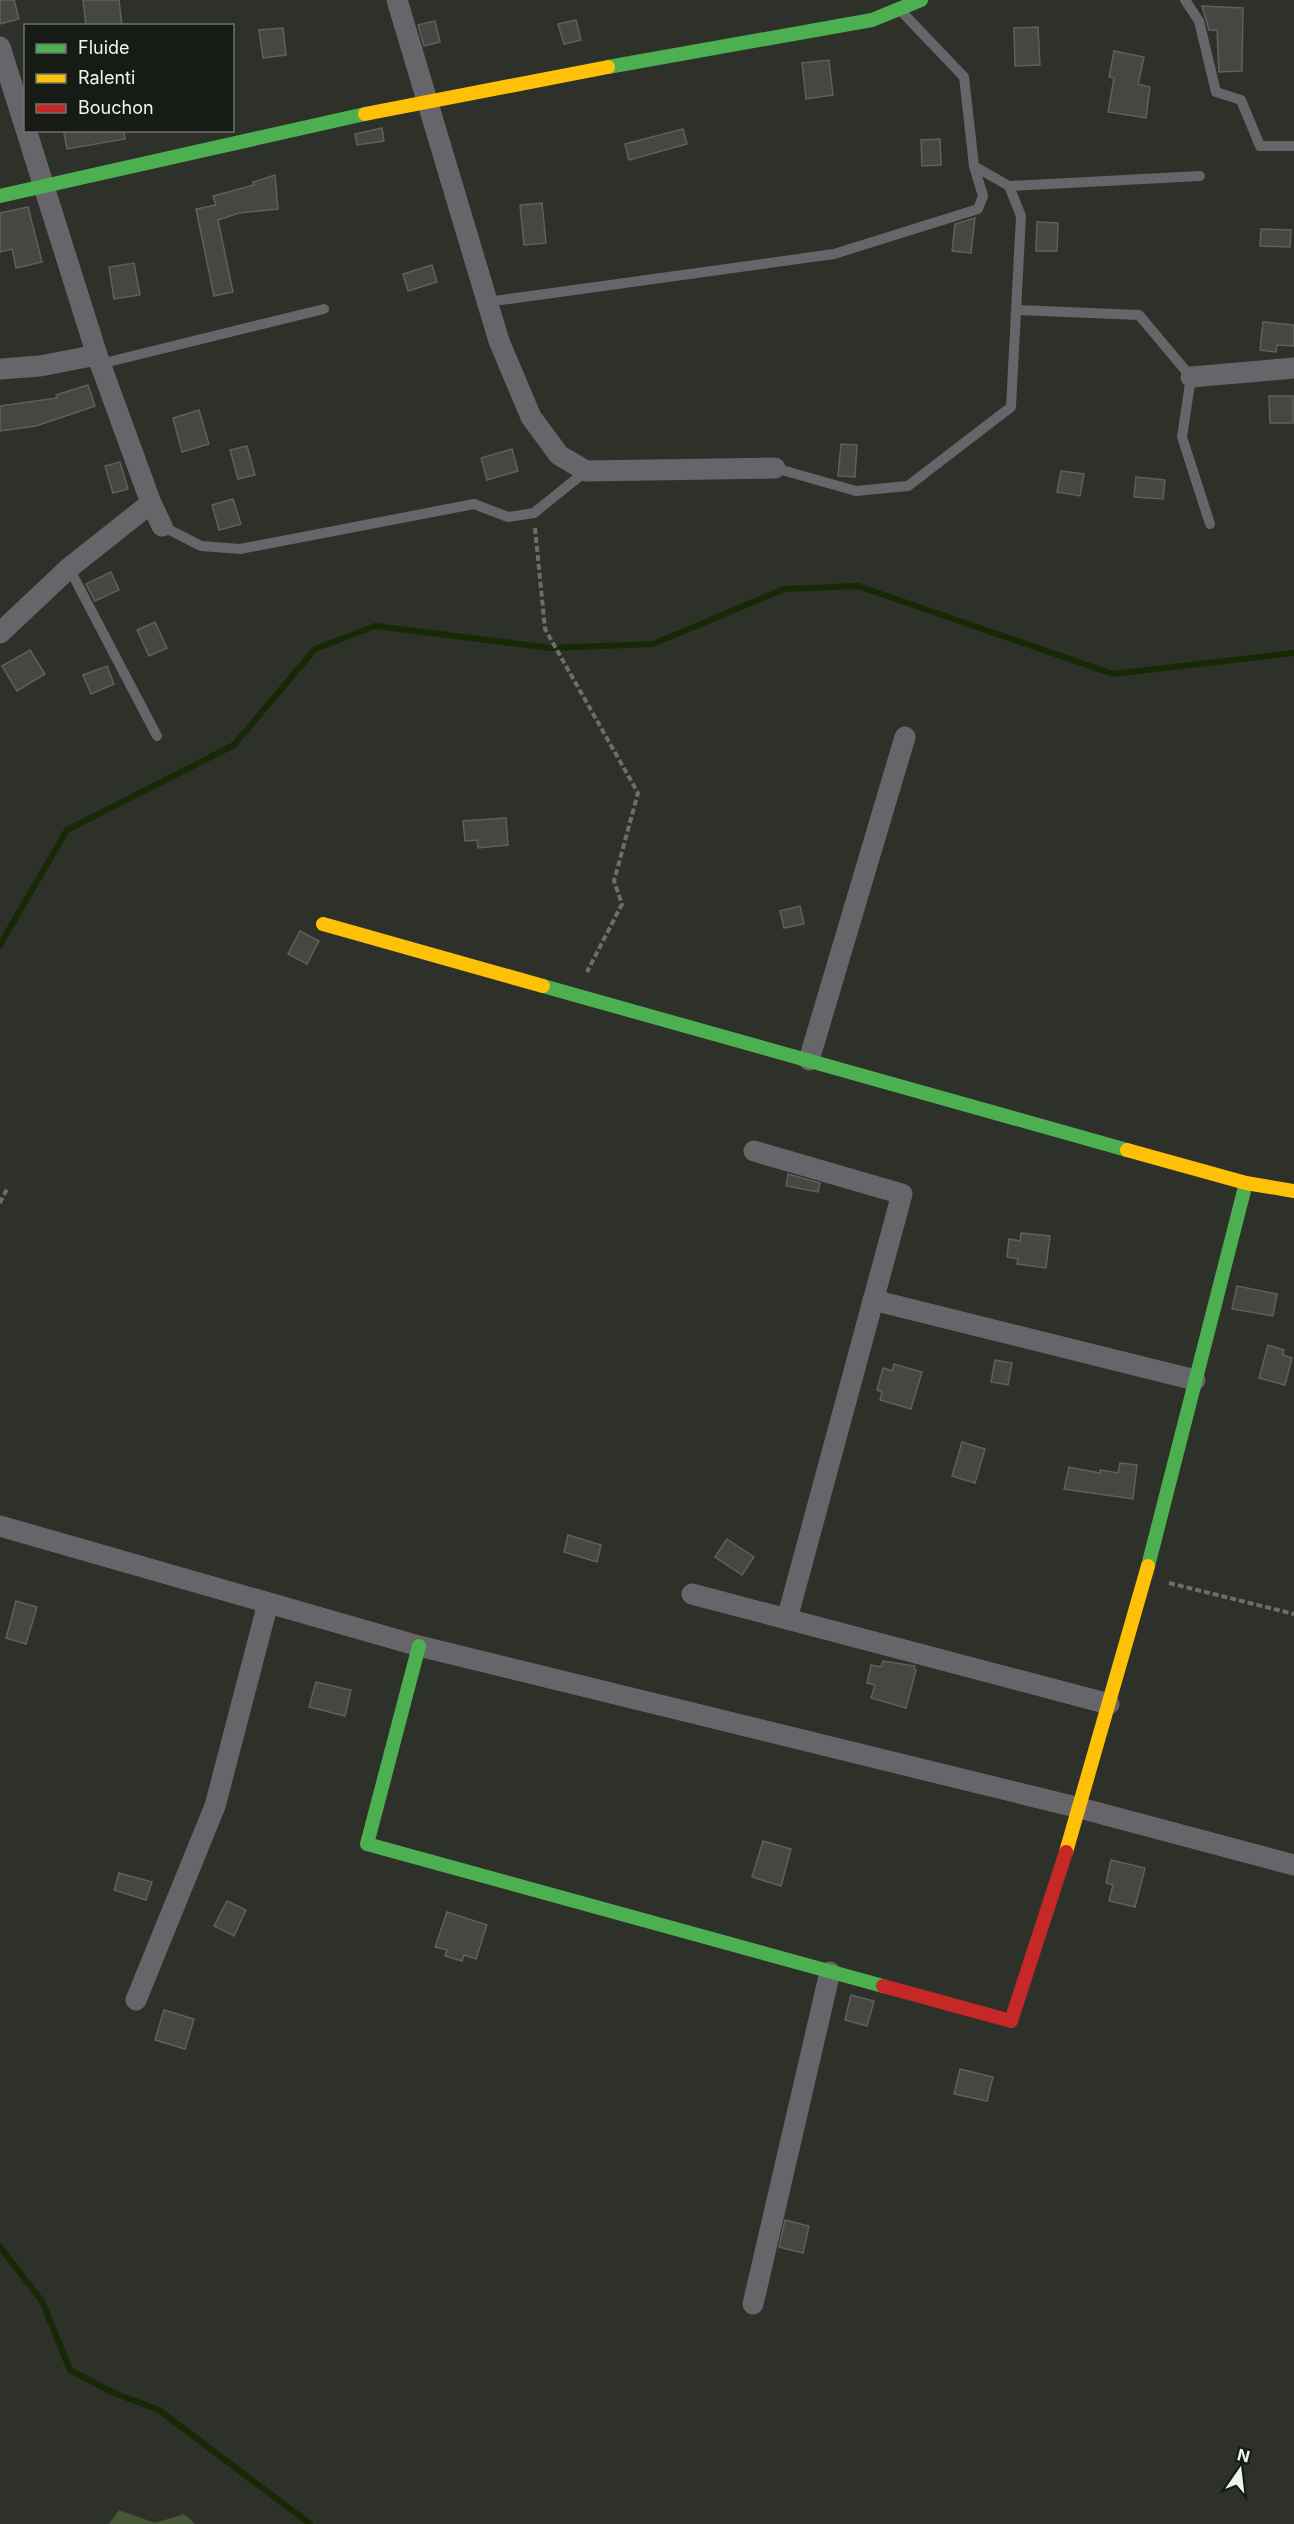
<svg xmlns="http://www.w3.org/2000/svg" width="1294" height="2524" viewBox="0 0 1294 2524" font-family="Inter,sans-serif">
	<rect width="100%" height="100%" fill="#2d312a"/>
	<!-- green -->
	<polygon fill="#475836" points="119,2510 155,2523 184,2514 195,2524 109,2524"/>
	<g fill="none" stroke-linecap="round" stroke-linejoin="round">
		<!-- stream -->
		<g stroke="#172804" stroke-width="6">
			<polyline points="0,945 67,830 234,745 315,649 375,626 551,648 653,644 784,589 858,586 1113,674 1294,653"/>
			<polyline points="0,2247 42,2301 70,2370 114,2393 159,2410 310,2524"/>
		</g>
	</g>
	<!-- building -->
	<g fill="#454842" stroke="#5d615a" stroke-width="1.5">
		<polygon points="0,0 14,0 19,19 0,24"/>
		<polygon points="83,0 119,0 122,26 86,26"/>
		<polygon points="1202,6 1243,8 1242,71 1219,72 1217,30 1209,30"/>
		<polygon points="576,20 581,40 564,44 558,24"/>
		<polygon points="435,21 440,42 424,46 418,25"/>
		<polygon points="1038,27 1040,65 1015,66 1014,28"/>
		<polygon points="283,28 286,55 263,58 259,30"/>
		<polygon points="1114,51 1144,57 1138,84 1150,87 1146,118 1108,112 1114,78 1109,77"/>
		<polygon points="829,60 833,95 806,99 802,63"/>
		<polygon points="382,128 384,141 357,145 355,134"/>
		<polygon points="683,129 687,144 629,160 625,144"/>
		<polygon points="77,130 124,130 125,139 67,149 64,133"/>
		<polygon points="940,139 941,165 922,166 921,140"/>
		<polygon points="275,175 278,209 239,213 218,220 233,292 214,296 196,209 216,205 213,196 254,185 253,182"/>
		<polygon points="542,203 546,243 524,245 520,205"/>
		<polygon points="28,207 42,262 16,268 12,249 0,252 0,213"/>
		<polygon points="975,218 971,253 952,251 955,224"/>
		<polygon points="1037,222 1058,223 1057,251 1036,251"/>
		<polygon points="1261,229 1291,230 1290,247 1260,246"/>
		<polygon points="134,263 140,295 114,299 109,267"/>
		<polygon points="432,265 437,282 408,291 403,274"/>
		<polygon points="1263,322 1294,325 1294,346 1277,345 1276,352 1260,350"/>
		<polygon points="88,385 95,406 36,426 0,431 0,406 57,398 56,395"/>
		<polygon points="1269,396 1293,396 1293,423 1270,423"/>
		<polygon points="199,410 209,444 182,452 173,418"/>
		<polygon points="841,444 857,445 855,477 838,476"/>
		<polygon points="247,446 255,475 238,479 230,450"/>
		<polygon points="512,449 518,471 487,480 481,458"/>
		<polygon points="120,462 128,489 113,493 105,466"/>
		<polygon points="1061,471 1084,474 1080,496 1057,492"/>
		<polygon points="1136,477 1165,480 1163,499 1134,497"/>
		<polygon points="233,499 241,524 219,530 212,505"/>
		<polygon points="111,572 119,590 95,601 86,584"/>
		<polygon points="155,622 167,648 149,656 137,630"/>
		<polygon points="30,650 45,674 17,691 2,666"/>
		<polygon points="107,666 114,684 91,694 83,675"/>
		<polygon points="506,818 508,845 478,848 477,840 465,841 463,821"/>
		<polygon points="800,906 804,924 784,928 780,911"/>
		<polygon points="300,931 319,941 307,964 288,954"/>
		<polygon points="788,1174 820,1183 818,1192 786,1186"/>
		<polygon points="1021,1233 1050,1236 1046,1268 1017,1264 1018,1259 1007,1257 1009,1239 1020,1241"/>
		<polygon points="1237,1286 1277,1294 1273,1316 1232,1309"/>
		<polygon points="1268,1345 1284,1350 1283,1355 1292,1358 1285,1385 1259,1378"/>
		<polygon points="995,1360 1012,1363 1008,1385 991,1382"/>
		<polygon points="894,1364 922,1372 911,1409 880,1400 882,1392 877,1390 883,1368 892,1371"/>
		<polygon points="962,1442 985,1449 975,1483 952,1476"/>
		<polygon points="1120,1463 1137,1465 1133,1499 1064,1489 1069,1467 1100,1473 1100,1470 1118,1473"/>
		<polygon points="568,1535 601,1545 597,1562 564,1552"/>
		<polygon points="727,1539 754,1557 742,1575 715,1557"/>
		<polygon points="16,1601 37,1607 26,1644 6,1638"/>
		<polygon points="883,1661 915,1666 914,1669 916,1670 906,1708 871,1698 875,1685 867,1683 871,1665 881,1667"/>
		<polygon points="316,1682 351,1690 345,1716 309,1707"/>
		<polygon points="763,1841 791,1849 781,1886 752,1877"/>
		<polygon points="1111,1860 1145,1868 1135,1907 1109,1901 1113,1885 1106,1883"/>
		<polygon points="119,1873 152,1882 146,1900 114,1890"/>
		<polygon points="227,1901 246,1910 234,1936 214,1926"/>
		<polygon points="447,1912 487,1925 476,1959 464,1955 462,1961 445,1956 447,1950 435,1947"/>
		<polygon points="851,1995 874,2001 867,2026 845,2020"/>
		<polygon points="164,2010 194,2019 185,2049 155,2040"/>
		<polygon points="960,2069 993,2077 987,2101 954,2094"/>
		<polygon points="785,2220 809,2226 803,2253 779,2247"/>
	</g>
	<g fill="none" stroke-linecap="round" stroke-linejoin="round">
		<!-- path -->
		<g stroke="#6d6c6e" stroke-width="4" stroke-dasharray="6 3" stroke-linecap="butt">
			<polyline points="535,528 545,629 638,793 614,881 622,904 587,972"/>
			<polyline points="0,1203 8,1187"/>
			<polyline points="1169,1583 1294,1614"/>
		</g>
		<!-- lane -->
		<g stroke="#67646a" stroke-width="10">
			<polyline points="1185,0 1199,21 1216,92 1241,100 1260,146 1294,146"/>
			<polyline points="1009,186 1200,176"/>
			<polyline points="487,302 834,254 978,209 983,196 974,166"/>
			<polyline points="1018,310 1139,315 1191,377 1182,437 1210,524"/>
			<polyline points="100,364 324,309"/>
			<polyline points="775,468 856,491 908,486 1011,407 1021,216 1009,186 974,166 964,77 901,11"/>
			<polyline points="162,526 201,546 240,549 474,504 508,517 534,513 586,471"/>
			<polyline points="69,568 157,736"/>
		</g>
		<!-- street -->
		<g stroke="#67646a" stroke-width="21">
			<polyline points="397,0 499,341 531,417 559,455 586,471 775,468"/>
			<polyline points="0,47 97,355 151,503 162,526"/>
			<polyline points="0,369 40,366 97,355"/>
			<polyline points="1191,377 1294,368"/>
			<polyline points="0,633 69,568 151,503"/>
			<polyline points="809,1060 905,737"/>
			<polyline points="754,1151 902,1194 787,1619"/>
			<polyline points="873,1300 1195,1380"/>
			<polyline points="0,1526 419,1646 1080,1808 1294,1865"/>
			<polyline points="692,1594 1109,1704"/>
			<polyline points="136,2000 215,1806 268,1603"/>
			<polyline points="753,2304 830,1972"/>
		</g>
		<!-- fast -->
		<g stroke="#4caf50" stroke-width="14">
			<polyline points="608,67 872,20 921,0"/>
			<polyline points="0,196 365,114"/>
			<polyline points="543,986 1127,1150"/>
			<polyline points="1148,1566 1246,1183"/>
			<polyline points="419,1646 367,1844 883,1986"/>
		</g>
		<!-- slow -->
		<g stroke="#ffc107" stroke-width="14">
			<polyline points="365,114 608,67"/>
			<polyline points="323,924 543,986"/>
			<polyline points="1127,1150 1246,1183 1294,1191"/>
			<polyline points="1066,1852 1148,1566"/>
		</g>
		<!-- jam -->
		<polyline stroke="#c62828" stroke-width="14" points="883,1986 1011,2021 1066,1852"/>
	</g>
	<!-- legend -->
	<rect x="24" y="24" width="210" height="108" fill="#171b15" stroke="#6e726b" stroke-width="1.5"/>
	<rect x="36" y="44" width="30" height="9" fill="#4caf50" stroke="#6e726b" stroke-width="1.5"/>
	<text x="78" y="54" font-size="18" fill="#f0f5ec">Fluide</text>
	<rect x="36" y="74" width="30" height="9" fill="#ffc107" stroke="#6e726b" stroke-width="1.5"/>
	<text x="78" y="84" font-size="18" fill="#f0f5ec">Ralenti</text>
	<rect x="36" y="104" width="30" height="9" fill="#c62828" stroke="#6e726b" stroke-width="1.5"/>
	<text x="78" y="114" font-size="18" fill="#f0f5ec">Bouchon</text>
	<!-- north arrow -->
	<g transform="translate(1240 2470) rotate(14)" stroke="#171b15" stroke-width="4.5" paint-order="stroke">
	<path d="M0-4.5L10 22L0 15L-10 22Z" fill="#f0f5ec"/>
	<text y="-9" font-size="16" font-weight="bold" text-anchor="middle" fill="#f0f5ec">N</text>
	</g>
</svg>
